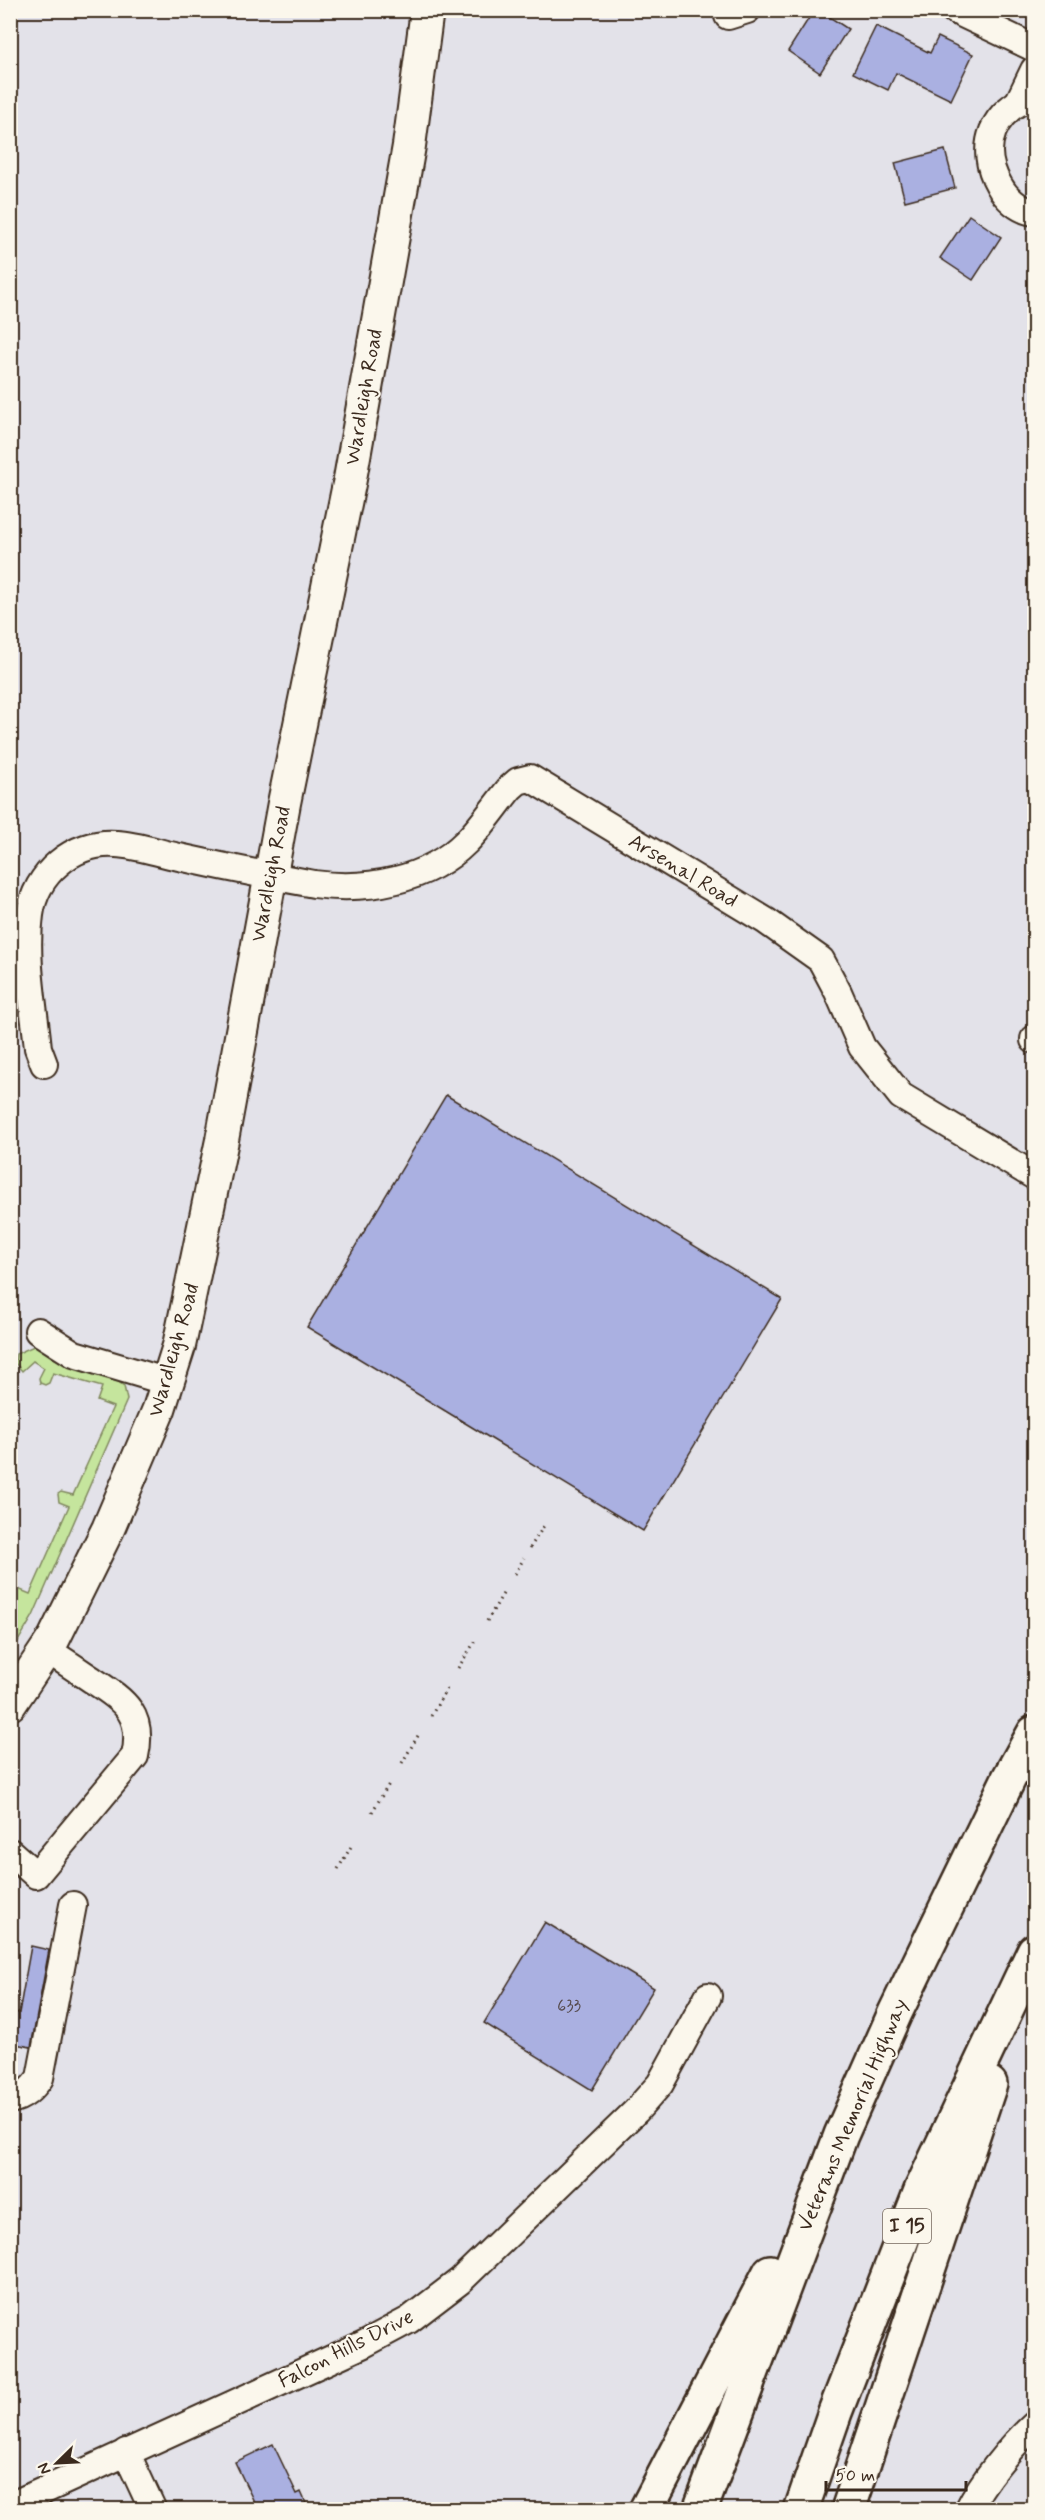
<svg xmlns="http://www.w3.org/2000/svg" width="1045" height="2520" viewBox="0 0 1045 2520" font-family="Mynerve,sans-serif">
	<rect width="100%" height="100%" fill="#e3e2e9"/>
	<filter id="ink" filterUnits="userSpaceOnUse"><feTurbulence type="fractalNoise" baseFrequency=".0167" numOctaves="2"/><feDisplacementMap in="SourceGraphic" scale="12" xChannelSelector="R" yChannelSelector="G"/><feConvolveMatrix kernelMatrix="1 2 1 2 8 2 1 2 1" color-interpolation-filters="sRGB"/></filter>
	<g filter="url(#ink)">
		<!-- green -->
		<polygon fill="#c5e59d" stroke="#80885e" stroke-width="1.5" points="36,1345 53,1358 113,1378 124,1386 127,1400 33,1616 11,1653 11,1610 15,1608 10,1591 16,1588 30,1594 69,1506 59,1502 58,1494 61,1492 73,1495 113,1407 97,1401 102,1387 53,1373 49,1383 45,1385 40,1383 39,1378 44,1368 33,1361 22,1371 15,1363 16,1354"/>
		<!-- building -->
		<g fill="#aab0e1" stroke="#3b2a1e" stroke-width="1.5">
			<polygon points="814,10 819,10 848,29 820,73 788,51"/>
			<polygon points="876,26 930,53 938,37 973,54 951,100 896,73 888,90 853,73"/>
			<polygon points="945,150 955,188 905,201 895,163"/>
			<polygon points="969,215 1001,237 973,280 940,258"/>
			<polygon points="446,1095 782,1299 643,1531 307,1327"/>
			<polygon points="545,1922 654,1988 592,2090 484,2023"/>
			<polygon points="31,1946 49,1950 31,2047 10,2043 10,2011 19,2013"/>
			<polygon points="273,2444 297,2494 301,2492 309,2510 258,2510 235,2462"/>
		</g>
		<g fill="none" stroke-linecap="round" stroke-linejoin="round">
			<defs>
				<g id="minor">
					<polyline points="954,10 1034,48"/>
					<polyline points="728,16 747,10"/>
					<path d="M1034,96C993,109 977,147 999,185C1006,198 1019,210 1034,212"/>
					<polyline points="1019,101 1034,70"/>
					<polyline points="1034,1040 1034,1039"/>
					<path d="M44,1064L38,1048C34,1006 24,957 30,915C35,874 73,841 116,844C137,845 159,853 179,857C224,867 269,876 314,884C367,891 427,881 466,842C482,826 496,805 510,788L518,781L530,778L766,921L821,960L838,992L862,1047L901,1096L1034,1176"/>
					<polyline points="38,1331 74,1354 168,1382"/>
					<path d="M10,1852L36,1875L135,1756C144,1715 126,1702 94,1681C79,1671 63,1660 47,1650"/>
					<path d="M10,2100C24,2097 32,2089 40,2078L73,1905"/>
					<polyline points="126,2452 153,2510"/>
					<polyline points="10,2506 364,2344 409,2320 460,2281 636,2111 660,2084 708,1996"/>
					<path d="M968,2510C982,2481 1011,2446 1034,2425"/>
				</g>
				<polyline id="major" points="10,1704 54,1638 108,1529 159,1409 179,1346 222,1140 284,803 350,479 409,146 427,10"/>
				<g id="highway">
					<polyline points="646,2510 770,2272"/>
					<polyline points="700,2510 841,2135 895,2013 1009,1778 1034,1733"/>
					<polyline points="801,2510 835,2412 922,2188 1034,1951"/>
					<polyline points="848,2510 990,2084"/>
				</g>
			</defs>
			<!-- minor casing -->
			<use href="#minor" stroke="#3b2a1e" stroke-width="30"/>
			<!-- major casing -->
			<use href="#major" stroke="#3b2a1e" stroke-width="36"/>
			<!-- highway casing -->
			<use href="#highway" stroke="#3b2a1e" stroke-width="38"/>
			<!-- path -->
			<g stroke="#3b2a1e" stroke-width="3" stroke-dasharray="1.5 4.5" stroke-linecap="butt">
				<polyline points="530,1548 545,1524"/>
				<polyline points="515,1574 524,1558"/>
				<polyline points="487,1621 504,1592"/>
				<polyline points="458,1668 476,1640"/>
				<polyline points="431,1716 447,1688"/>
				<polyline points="402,1763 419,1734"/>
				<polyline points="372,1812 389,1784"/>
				<polyline points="338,1869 352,1845"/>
				<polyline points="10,1992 22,1994"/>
			</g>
			<!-- minor -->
			<use href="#minor" stroke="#fbf7ec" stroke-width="26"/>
			<!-- major -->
			<use href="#major" stroke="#fbf7ec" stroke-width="32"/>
			<!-- highway -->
			<use href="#highway" stroke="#fbf7ec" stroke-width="33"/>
		</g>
	</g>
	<g text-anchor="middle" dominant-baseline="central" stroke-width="4.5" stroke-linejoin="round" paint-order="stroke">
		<!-- number labels -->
		<g font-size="18" fill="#574c4f">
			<text x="569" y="2006">633</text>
		</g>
		<!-- shield labels -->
		<rect fill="#fbf7ec" stroke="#75685c" stroke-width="1.5" x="883" y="2209" width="48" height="34" rx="4.5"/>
		<g font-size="20" font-weight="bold" fill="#3b2a1e">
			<text x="907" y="2226">I 15</text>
		</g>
		<!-- street labels -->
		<g font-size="21" fill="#3b2a1e" stroke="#fbf7ec">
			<text transform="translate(364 397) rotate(-80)">Wardleigh Road</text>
			<text transform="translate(683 871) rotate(31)">Arsenal Road</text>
			<text transform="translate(271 874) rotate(-79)">Wardleigh Road</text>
			<text transform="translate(174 1350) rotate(-74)">Wardleigh Road</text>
			<text transform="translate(853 2115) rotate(-67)">Veterans Memorial Highway</text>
			<text transform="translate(346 2349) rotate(-27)">Falcon Hills Drive</text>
		</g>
	</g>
	<!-- margin -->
	<rect width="1045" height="2520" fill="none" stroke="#fbf7ec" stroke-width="36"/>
	<rect x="18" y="18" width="1009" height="2484" fill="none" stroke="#3b2a1e" stroke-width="2" filter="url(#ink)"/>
	<!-- north arrow -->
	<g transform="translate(57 2463) rotate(246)" stroke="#fbf7ec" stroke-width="4.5" paint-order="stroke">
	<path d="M0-4.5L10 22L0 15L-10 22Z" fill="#3b2a1e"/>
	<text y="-9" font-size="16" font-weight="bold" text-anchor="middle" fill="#3b2a1e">N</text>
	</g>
	<!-- scale -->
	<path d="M826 2481v9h140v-9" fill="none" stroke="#3b2a1e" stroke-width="3"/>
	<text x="835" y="2481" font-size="18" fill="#3b2a1e" stroke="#fbf7ec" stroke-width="4.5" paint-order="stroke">50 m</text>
</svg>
